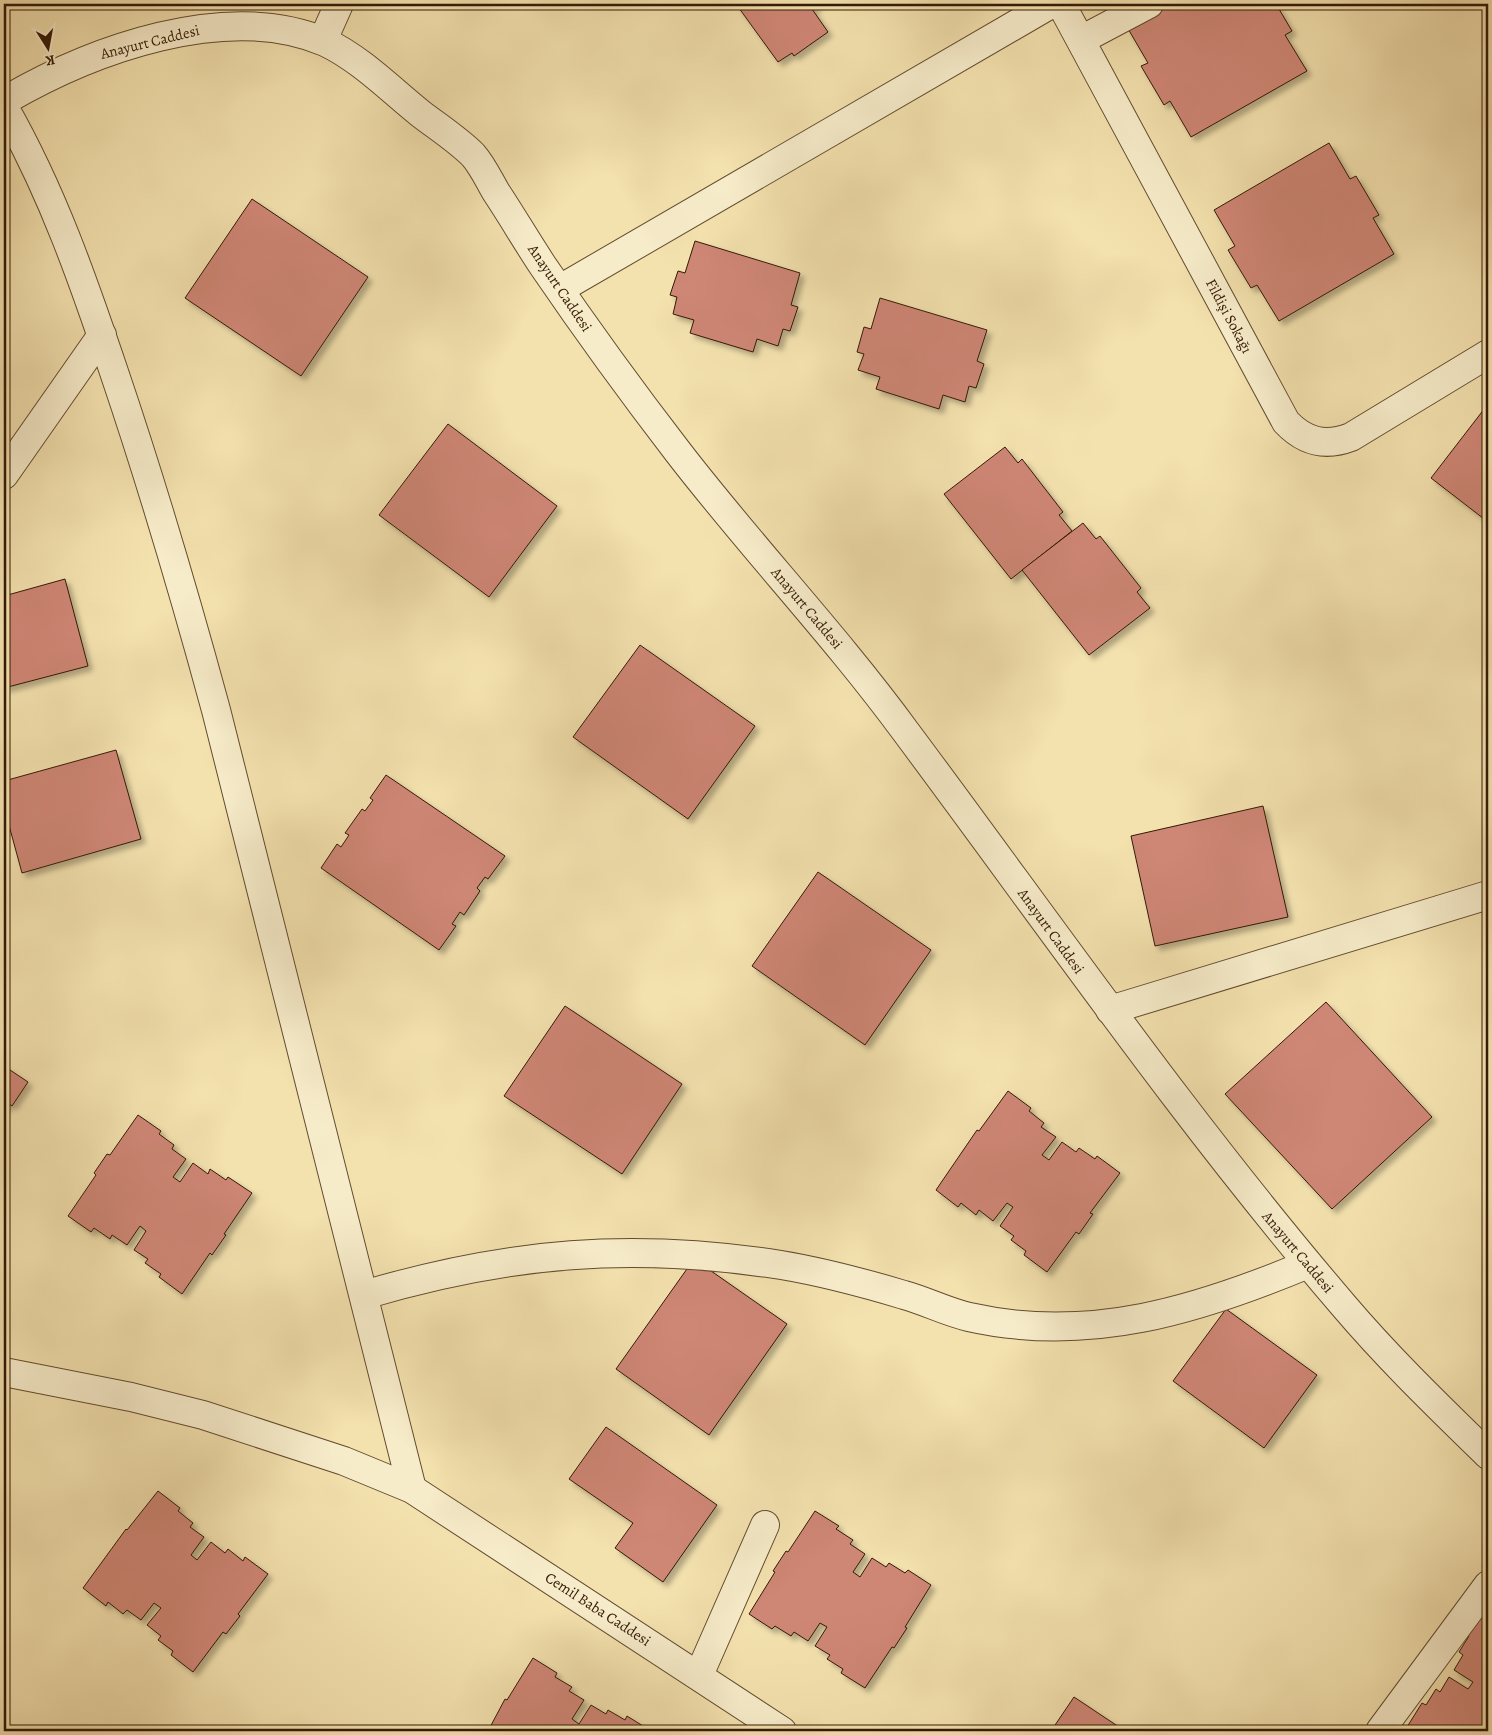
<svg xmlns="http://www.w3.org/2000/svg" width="1492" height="1735" viewBox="0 0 1492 1735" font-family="Alegreya,serif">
	<defs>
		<filter id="shadow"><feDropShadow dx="4.5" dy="4.5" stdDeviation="2.5" flood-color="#0004"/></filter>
	</defs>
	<rect width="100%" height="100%" fill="#f3e1ae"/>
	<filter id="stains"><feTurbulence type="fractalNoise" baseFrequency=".004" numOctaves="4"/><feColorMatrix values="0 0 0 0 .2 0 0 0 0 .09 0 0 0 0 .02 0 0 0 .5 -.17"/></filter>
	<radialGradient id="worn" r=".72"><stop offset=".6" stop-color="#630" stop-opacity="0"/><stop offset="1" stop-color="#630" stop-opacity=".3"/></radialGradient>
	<!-- building -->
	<g fill="#ce8675" stroke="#331a05" filter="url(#shadow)">
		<polygon points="736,4 819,4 812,9 828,32 794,56 792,53 778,62"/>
		<polygon points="1166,4 1276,4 1292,31 1285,35 1307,71 1191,137 1170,101 1164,105 1141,66 1148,63 1127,27"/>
		<polygon points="1329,143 1350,179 1356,176 1379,215 1373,218 1394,254 1279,321 1257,285 1251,288 1228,250 1235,246 1214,210"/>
		<polygon points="252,199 368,277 301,376 185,298"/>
		<polygon points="695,241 800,273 791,305 798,307 790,331 783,329 778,346 757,339 753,352 690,333 694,320 673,314 677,297 670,295 678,271 685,273"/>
		<polygon points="880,298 987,330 977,361 984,364 976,388 969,386 965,402 943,395 939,409 876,389 880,377 858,370 864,354 857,352 864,327 871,329"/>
		<polygon points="1488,404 1488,522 1431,478"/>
		<polygon points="448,424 557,506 489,597 379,515"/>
		<polygon points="1005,447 1018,463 1022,459 1063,512 1059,515 1072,531 1011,579 944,494"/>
		<polygon points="1083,523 1096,539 1100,536 1141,588 1137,592 1150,608 1089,655 1022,570"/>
		<polygon points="65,579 88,666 4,688 4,596"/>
		<polygon points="640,645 755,726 688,819 573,737"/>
		<polygon points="116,750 141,839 22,873 4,807 4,781"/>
		<polygon points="386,775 505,856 488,879 485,877 477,888 480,891 464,915 460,912 452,924 456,926 439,950 321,868 337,844 341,847 349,835 345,833 362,809 365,811 373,800 370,798"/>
		<polygon points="1263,806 1288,917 1155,946 1131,836"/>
		<polygon points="818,872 931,950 865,1045 752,966"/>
		<polygon points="1326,1002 1432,1117 1332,1209 1225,1094"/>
		<polygon points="565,1006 682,1084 622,1174 504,1096"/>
		<polygon points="4,1066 28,1082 12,1106 8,1103 4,1110"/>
		<polygon points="1008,1091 1031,1108 1029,1111 1044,1123 1041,1127 1056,1137 1042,1155 1049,1160 1062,1142 1076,1152 1079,1148 1095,1159 1097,1156 1120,1173 1090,1213 1093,1214 1079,1234 1076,1232 1047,1272 1024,1255 1026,1251 1011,1240 1014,1236 1000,1226 1013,1207 1007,1203 993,1221 979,1210 976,1215 961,1203 958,1207 936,1190 977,1130 979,1131"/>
		<polygon points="138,1115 161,1131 159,1134 174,1145 172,1149 186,1159 173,1177 180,1182 193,1163 208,1174 210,1169 226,1180 228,1177 252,1193 224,1234 226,1235 212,1255 210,1253 182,1294 159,1277 161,1274 145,1263 148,1259 134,1250 146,1231 140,1226 127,1245 112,1235 110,1239 94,1228 91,1232 68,1216 96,1175 94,1173 107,1154 110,1155"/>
		<polygon points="694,1259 787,1324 709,1435 616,1369"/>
		<polygon points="1226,1309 1317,1375 1264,1448 1173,1381"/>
		<polygon points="606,1427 717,1505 663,1582 615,1548 633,1523 569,1479"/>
		<polygon points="158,1491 180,1508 178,1511 193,1523 190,1527 204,1537 191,1555 197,1560 211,1542 225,1553 228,1549 243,1561 245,1557 268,1574 238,1614 240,1616 226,1634 223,1632 193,1672 171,1655 173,1651 158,1640 161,1636 147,1625 161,1608 154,1603 141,1620 127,1610 123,1614 108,1602 106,1606 83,1588 126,1529 127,1530"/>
		<polygon points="815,1511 839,1526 836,1529 853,1540 850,1544 865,1554 853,1572 860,1577 872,1558 886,1567 889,1563 905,1573 908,1570 931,1585 905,1627 907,1628 894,1648 892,1647 865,1688 841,1673 843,1669 827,1659 830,1655 815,1646 827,1627 820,1623 808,1641 794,1632 791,1636 775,1626 772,1629 749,1614 775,1572 773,1571 786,1551 788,1552"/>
		<polygon points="1481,1610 1488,1615 1488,1731 1414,1731 1407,1727 1422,1703 1426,1705 1436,1689 1440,1692 1449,1677 1468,1689 1473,1682 1454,1670 1463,1655 1459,1652 1469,1636 1466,1634"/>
		<polygon points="533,1658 557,1673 555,1677 572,1687 569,1691 584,1700 572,1719 579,1724 591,1705 606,1714 608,1710 625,1720 627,1716 651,1731 488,1731 505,1699 507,1700"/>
		<polygon points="1074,1697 1125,1731 1051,1731"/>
	</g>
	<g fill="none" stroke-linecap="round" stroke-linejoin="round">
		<defs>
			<g id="minor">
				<path d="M1061,4L1286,422C1305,442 1325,447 1351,437L1488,354"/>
				<polyline points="323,40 339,4"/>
				<polyline points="1081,40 1149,4"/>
				<path d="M4,101C91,50 226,0 325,42C361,59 391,90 421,114C438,127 458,140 473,155C482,165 489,180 496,192C512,216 527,242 543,266C586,329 631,391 678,452C751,547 835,635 906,732C1050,925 1187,1123 1344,1306C1389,1359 1439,1407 1488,1455"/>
				<path d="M4,107C52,191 83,280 114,372C152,484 185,596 216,710L412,1489"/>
				<polyline points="560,289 1051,4"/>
				<polyline points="4,475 102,335"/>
				<polyline points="1110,1010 1488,895"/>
				<path d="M364,1295C508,1252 633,1242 781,1265C823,1272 864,1283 904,1295C926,1301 947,1312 969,1317C1089,1344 1198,1310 1308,1264"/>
				<polyline points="4,1372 131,1397 203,1415 344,1461 412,1489 782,1731"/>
				<polyline points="699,1675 765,1525"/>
				<polyline points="1380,1731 1488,1585"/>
			</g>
		</defs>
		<!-- minor casing -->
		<use href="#minor" stroke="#634c2f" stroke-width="30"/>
		<!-- minor -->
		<use href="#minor" stroke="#f7ecca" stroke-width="28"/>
	</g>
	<g text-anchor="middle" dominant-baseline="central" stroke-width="4" stroke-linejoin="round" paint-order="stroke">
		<!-- street labels -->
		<g font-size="15" fill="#331a05" stroke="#f7ecca">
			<text transform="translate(150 42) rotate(-14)">Anayurt Caddesi</text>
			<text transform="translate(560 288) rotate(56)">Anayurt Caddesi</text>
			<text transform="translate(1229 316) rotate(62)">Fildişi Sokağı</text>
			<text transform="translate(807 608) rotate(50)">Anayurt Caddesi</text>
			<text transform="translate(1051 931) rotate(54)">Anayurt Caddesi</text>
			<text transform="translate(1298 1252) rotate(50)">Anayurt Caddesi</text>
			<text transform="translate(598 1609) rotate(33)">Cemil Baba Caddesi</text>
		</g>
	</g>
	<!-- margin -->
	<rect width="1492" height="1735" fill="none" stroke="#f3e1ae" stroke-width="20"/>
	<rect x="5" y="5" width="1482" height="1725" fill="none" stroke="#331a05" stroke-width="2.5"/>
	<rect x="10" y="10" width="1472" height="1715" fill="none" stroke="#331a05"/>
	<!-- north arrow -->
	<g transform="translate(48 48) rotate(169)" stroke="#f7ecca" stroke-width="4" paint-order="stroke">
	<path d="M0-4L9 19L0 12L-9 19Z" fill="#331a05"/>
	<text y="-8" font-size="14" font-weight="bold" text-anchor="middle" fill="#331a05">K</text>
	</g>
	<rect width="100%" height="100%" filter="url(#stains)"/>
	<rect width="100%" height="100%" fill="url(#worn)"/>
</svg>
